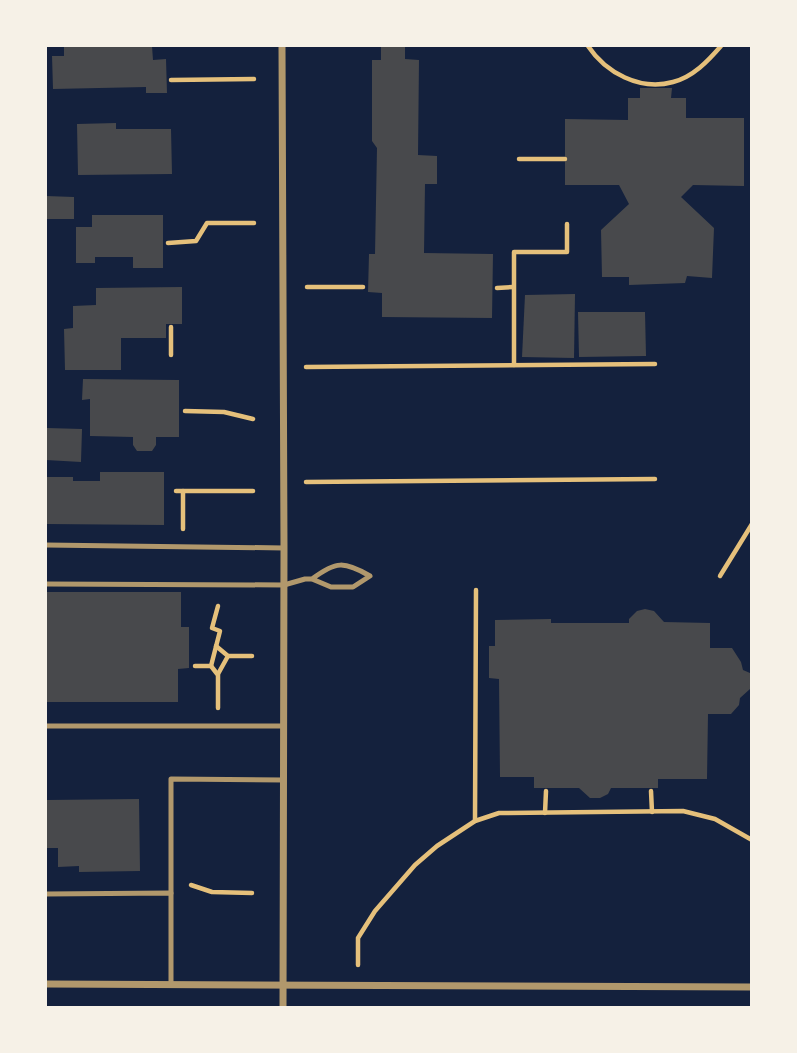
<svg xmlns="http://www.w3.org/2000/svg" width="797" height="1053" viewBox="0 0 797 1053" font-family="Rubik,sans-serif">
	<rect width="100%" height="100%" fill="#14213d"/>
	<!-- building -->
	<g fill="#48494c">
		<polygon points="64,46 152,46 153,60 166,59 167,93 146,93 146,87 53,89 52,56 64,56"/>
		<polygon points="381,46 405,46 405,59 419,60 418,155 437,156 437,184 425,184 424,253 493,254 492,318 382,317 382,293 368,292 369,254 375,254 377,148 372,141 372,60 381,60"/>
		<polygon points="640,88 672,88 671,98 686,98 686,118 744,118 744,186 693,185 681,197 714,228 712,278 687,276 685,283 629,285 629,277 602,277 601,230 629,204 619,185 565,185 565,119 628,120 628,98 640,98"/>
		<polygon points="116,123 116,129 171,129 172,174 78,175 77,124"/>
		<polygon points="46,196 74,197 74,219 46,219"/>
		<polygon points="92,215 163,215 163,268 133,268 133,257 95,257 95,263 76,263 76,227 92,227"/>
		<polygon points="182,287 182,324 166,324 166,338 121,338 121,370 65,370 64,329 73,328 73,306 96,305 96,288"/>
		<polygon points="575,294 574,358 522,357 525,295"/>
		<polygon points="578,312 645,312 646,356 579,357"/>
		<polygon points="83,379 179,380 179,437 156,437 156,445 152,451 137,451 133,445 133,437 90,436 90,399 82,400"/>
		<polygon points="47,428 82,429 81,462 46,460"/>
		<polygon points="100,472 164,472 164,525 46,524 46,477 73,477 73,481 100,481"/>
		<polygon points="46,592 181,592 181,627 189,627 189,668 178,669 178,702 46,702"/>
		<polygon points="645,609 654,611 664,622 710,623 710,648 732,648 741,662 743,670 750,673 752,683 750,689 740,698 739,705 731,714 708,714 707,779 658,779 658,788 611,788 608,794 600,798 590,798 579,788 534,788 534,777 500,777 499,679 489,678 489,646 495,646 495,620 551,619 551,623 629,623 629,619 637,611"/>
		<polygon points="139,799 140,871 79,872 79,866 58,867 58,848 46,848 46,800"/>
	</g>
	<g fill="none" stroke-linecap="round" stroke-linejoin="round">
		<!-- path -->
		<g stroke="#e5c07b" stroke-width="4.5">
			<path d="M588,46C606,73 640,91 673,82C693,77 708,61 721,46"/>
			<polyline points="171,80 254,79"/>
			<polyline points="519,159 565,159"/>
			<polyline points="168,243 196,241 207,223 254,223"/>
			<polyline points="307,287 363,287"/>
			<polyline points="497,288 513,287"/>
			<polyline points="171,355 171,327"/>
			<polyline points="514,365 514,252 567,252 567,224"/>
			<polyline points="306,367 655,364"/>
			<polyline points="185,411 224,412 253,419"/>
			<polyline points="306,482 655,479"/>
			<polyline points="176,491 253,491"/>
			<polyline points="183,529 183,491"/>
			<polyline points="720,576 752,524"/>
			<polyline points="216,646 228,656 252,656"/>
			<polyline points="195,666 211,666 220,631 212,628 218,606"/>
			<polyline points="211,666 218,675 218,708"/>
			<polyline points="218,674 228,656"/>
			<polyline points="651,791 652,812"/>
			<polyline points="545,813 546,791"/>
			<polyline points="475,821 476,590"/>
			<polyline points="191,885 212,892 252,893"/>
			<polyline points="358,965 358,938 375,911 415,865 437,846 475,821 499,813 683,811 715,819 752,840"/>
		</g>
		<!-- service -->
		<g stroke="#b1986c" stroke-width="5">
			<polyline points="46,545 284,548"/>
			<path d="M46,584L284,585L305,579H312L331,587H353L370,576C344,561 336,561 312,579"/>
			<polyline points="46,726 284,726"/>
			<polyline points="171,893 171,779 284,780"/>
			<polyline points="46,894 171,893 171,985"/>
		</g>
		<!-- minor -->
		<g stroke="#b1986c" stroke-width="7">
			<polyline points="282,46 284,548 283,1007"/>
			<polyline points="46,984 752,987"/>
		</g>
	</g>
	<!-- border -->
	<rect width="797" height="1053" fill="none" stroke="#f6f1e7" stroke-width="94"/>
</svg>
